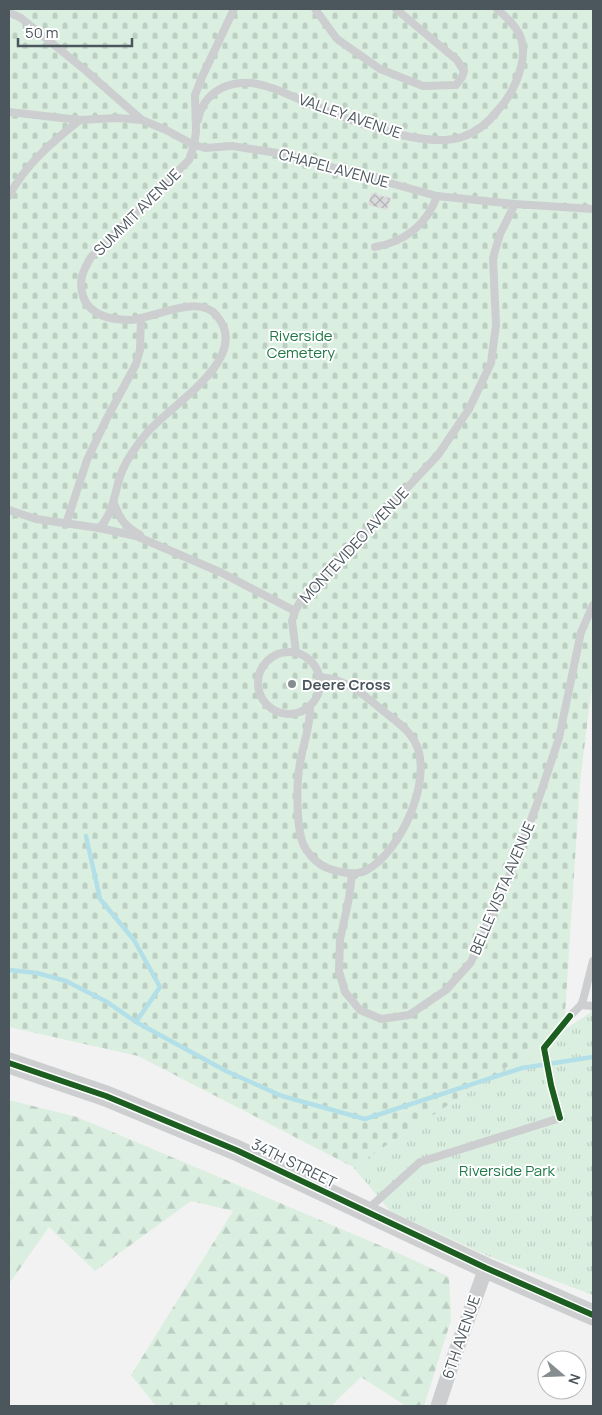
<svg xmlns="http://www.w3.org/2000/svg" width="602" height="1415" viewBox="0 0 602 1415" font-family="Manrope,sans-serif">
	<defs>
		<pattern id="grass-tufts" width="24" height="20" patternUnits="userSpaceOnUse" patternTransform="scale(1.25)"><rect width="24" height="20" fill="#daefe0"/><path d="M3 7l-1-3M5 7V3M7 7l1-3M15 17l-1-3M17 17v-4M19 17l1-3" fill="none" stroke="#bdcfc3"/></pattern>
		<pattern id="forest-firs" width="22" height="20" patternUnits="userSpaceOnUse" patternTransform="scale(1.25)"><rect width="22" height="20" fill="#daefe0"/><path d="M5 1l3.5 6h-7zM16 11l3.5 6h-7z" fill="#bdcfc3"/></pattern>
		<pattern id="cemetery-stones" width="16" height="16" patternUnits="userSpaceOnUse" patternTransform="scale(1.25)"><rect width="16" height="16" fill="#daefe0"/><path d="M2 7V4a2 2 0 0 1 4 0v3zM10 15v-3a2 2 0 0 1 4 0v3z" fill="#bdcfc3"/></pattern>
		<pattern id="building-cross-hatch" width="8" height="8" patternUnits="userSpaceOnUse" patternTransform="scale(1.25)"><rect width="8" height="8" fill="#d9dadb"/><path d="M0 0l8 8M0 8l8-8" fill="none" stroke="#b2b4b5"/></pattern>
	</defs>
	<rect width="100%" height="100%" fill="#f3f2f2"/>
	<!-- grass -->
	<polygon fill="url(#grass-tufts)" points="593,997 593,1295 488,1256 390,1211 353,1167 590,1013"/>
	<!-- forest -->
	<polygon fill="url(#forest-firs)" points="9,1100 77,1117 405,1256 449,1277 451,1320 424,1406 406,1406 361,1377 331,1406 156,1406 131,1375 233,1211 191,1201 95,1271 49,1227 9,1284"/>
	<!-- cemetery -->
	<polygon fill="url(#cemetery-stones)" points="9,9 593,9 593,678 580,782 564,1030 353,1167 138,1056 9,1027"/>
	<g fill="none" stroke-linecap="round" stroke-linejoin="round">
		<!-- stream -->
		<g stroke="#b3e0e8" stroke-width="4.5">
			<polyline points="86,836 100,899 134,940 160,987 136,1022"/>
			<polyline points="9,970 37,973 66,981 107,1002 136,1022 226,1071 282,1096 365,1119 522,1068 593,1057"/>
		</g>
	</g>
	<!-- building -->
	<polygon fill="url(#building-cross-hatch)" stroke="#e4e4e5" points="371,193 391,198 387,210 368,205"/>
	<g fill="none" stroke-linecap="round" stroke-linejoin="round">
		<!-- lane -->
		<g stroke="#ccced0" stroke-width="8">
			<polyline points="315,9 337,39 380,69 423,86 456,85 462,77 464,71 457,60 396,9"/>
			<polyline points="9,12 21,18 85,70 142,120"/>
			<polyline points="9,112 80,120 118,118 142,120 166,130 194,145 205,148 232,146 284,154 437,196 515,204 593,209"/>
			<path d="M198,120C203,94 225,81 251,83C270,85 287,94 305,102C343,118 422,150 462,137C477,132 489,122 498,110C509,98 517,83 521,67C528,39 517,26 497,9"/>
			<path d="M9,196C25,165 53,141 80,120"/>
			<path d="M375,247C404,242 427,225 437,196"/>
			<path d="M114,503C120,520 125,526 140,535"/>
			<polyline points="9,510 36,519 99,528 136,536 220,572 295,611 300,602 438,455 469,409 491,363 496,325 493,258 500,234 515,204"/>
			<polyline points="66,524 87,460 107,418 136,364 140,350 141,318"/>
			<path d="M99,528C115,513 114,489 123,469C128,457 137,445 146,434C168,406 253,359 217,316C199,293 154,318 131,320C120,320 110,319 101,315C92,310 86,306 83,296C78,281 83,271 91,257L189,160L194,145L196,132L195,95L202,77L234,9"/>
			<polyline points="295,611 292,621 296,652"/>
			<circle cx="289" cy="683" r="31"/>
			<path d="M310,706C311,724 304,741 301,758C296,780 296,820 302,841C306,853 319,866 330,869C342,873 356,876 367,870C401,851 433,780 416,744C409,729 393,719 381,709C363,694 344,678 319,677"/>
			<polyline points="352,874 349,898 340,940 339,971 345,992 360,1010 381,1019 409,1015 446,990 471,962 507,881 536,807 559,738 581,632 593,605"/>
			<polyline points="581,1005 593,1006"/>
			<polyline points="570,1016 581,1005 583,1000 593,961"/>
			<polyline points="367,1210 420,1162 560,1118"/>
		</g>
		<!-- street -->
		<polyline stroke="#ccced0" stroke-width="15" points="438,1406 455,1354 486,1268"/>
		<!-- secondary -->
		<polyline stroke="#ccced0" stroke-width="21" points="9,1063 106,1096 236,1150 486,1268 593,1315"/>
		<defs>
			<g id="cycleway">
				<polyline points="9,1063 106,1096 236,1150 486,1268 593,1315"/>
				<polyline points="560,1118 551,1085 544,1048 570,1016"/>
			</g>
		</defs>
		<!-- cycleway casing -->
		<use href="#cycleway" stroke="#fff" stroke-width="9"/>
		<!-- cycleway -->
		<use href="#cycleway" stroke="#1b5e20" stroke-width="6"/>
	</g>
	<!-- markers -->
	<circle fill="#868d91" stroke="#fff" stroke-width="2" cx="292" cy="684" r="5"/>
	<g text-anchor="middle" dominant-baseline="central" stroke-width="4" stroke-linejoin="round" paint-order="stroke">
		<!-- street labels -->
		<g font-size="15" fill="#4b565d" stroke="#fff">
			<text transform="translate(350 116) rotate(19)">VALLEY AVENUE</text>
			<text transform="translate(334 168) rotate(15)">CHAPEL AVENUE</text>
			<text transform="translate(137 212) rotate(-45)">SUMMIT AVENUE</text>
			<text transform="translate(354 545) rotate(-47)">MONTEVIDEO AVENUE</text>
			<text transform="translate(502 888) rotate(-67)">BELLE VISTA AVENUE</text>
			<text transform="translate(294 1163) rotate(26)">34TH STREET</text>
			<text transform="translate(461 1337) rotate(-71)">6TH AVENUE</text>
		</g>
		<!-- park labels -->
		<g font-size="15" fill="#217947" stroke="#fff">
			<text x="301" y="335">Riverside<tspan x="301" dy="17">Cemetery</tspan></text>
			<text x="507" y="1170">Riverside Park</text>
		</g>
		<!-- poi labels -->
		<g font-size="15" font-weight="bold" fill="#4b565d" stroke="#fff" text-anchor="start">
			<text x="302" y="684">Deere Cross</text>
		</g>
	</g>
	<!-- border -->
	<rect width="602" height="1415" fill="none" stroke="#4b565d" stroke-width="20"/>
	<!-- north arrow -->
	<g transform="translate(562 1375) rotate(109)"><circle r="24" fill="#ffffff" stroke="#b7bbbe"/>
	<path d="M0-4L9 19L0 12L-9 19Z" fill="#868d91"/>
	<text y="-8" font-size="14" font-weight="bold" text-anchor="middle" fill="#4b565d">N</text>
	</g>
	<!-- scale -->
	<path d="M18 38v8h114v-8" fill="none" stroke="#4b565d" stroke-width="2.5"/>
	<text x="25" y="38" font-size="15" fill="#4b565d" stroke="#ffffff" stroke-width="4" paint-order="stroke">50 m</text>
</svg>
